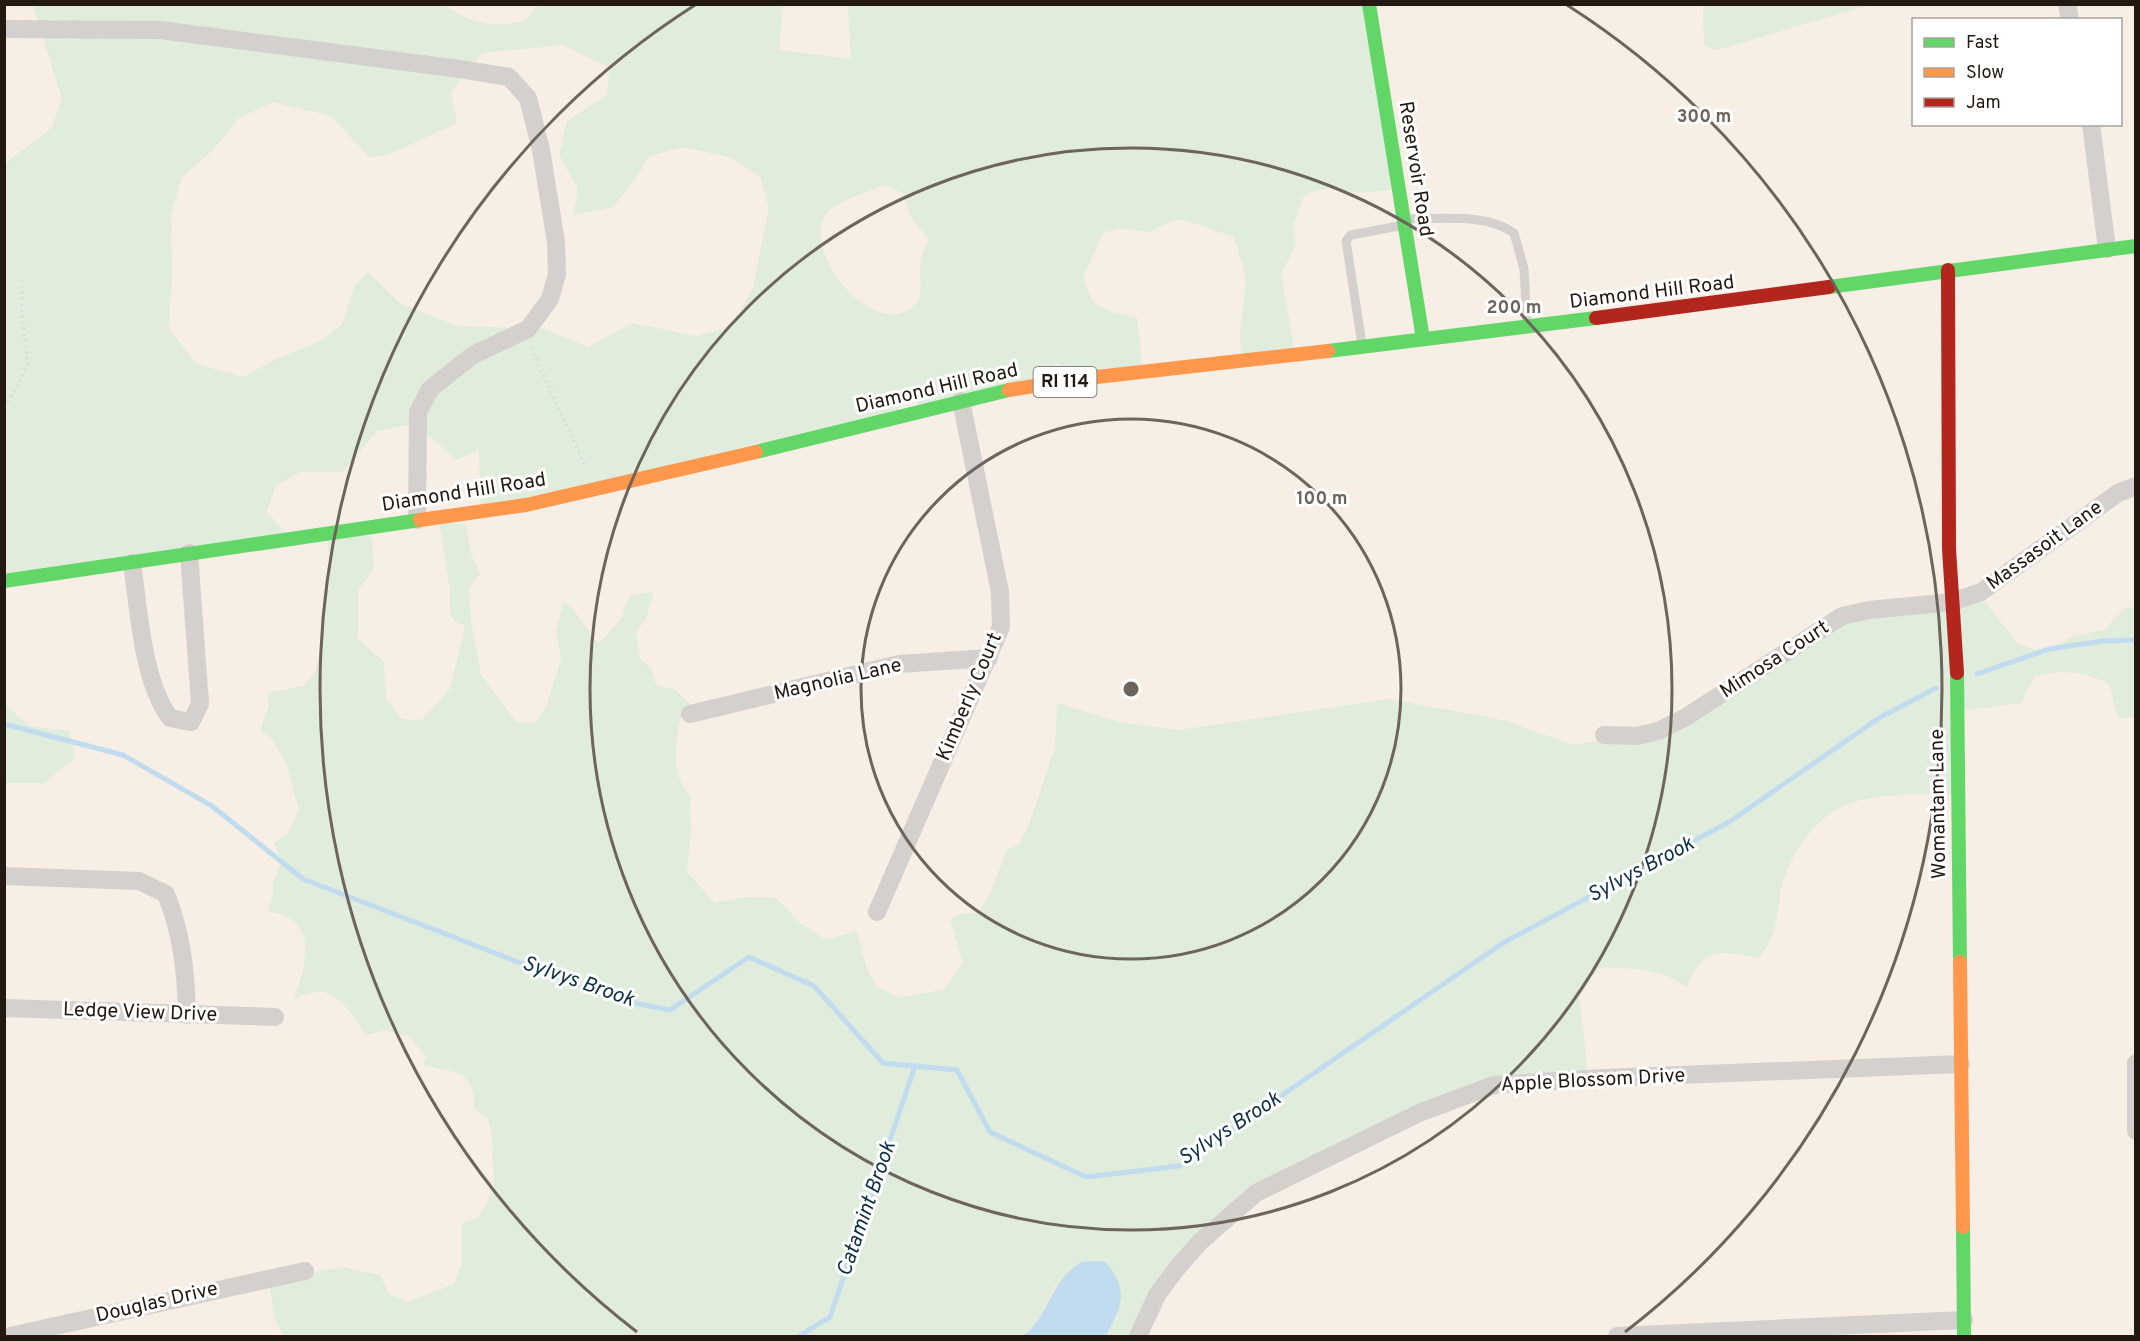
<svg xmlns="http://www.w3.org/2000/svg" width="2140" height="1341" viewBox="0 0 2140 1341" font-family="Overpass,sans-serif">
	<rect width="100%" height="100%" fill="#f7eee5"/>
	<!-- green -->
	<g fill="#e0ecdc" fill-rule="evenodd">
		<path d="M33,5H445C475,26 490,27 525,21L538,5H783L779,50L851,59L848,5H1373L1399,189L1359,193L1331,188L1308,193L1302,199L1293,228L1296,244L1281,275L1295,353L1241,357L1240,334L1246,279L1234,237L1187,221L1173,220L1150,232L1117,228L1103,234L1083,277L1093,302L1112,312L1137,318L1143,370L1094,378L1055,363L1042,385L924,409L906,396L894,416L481,511L479,450L456,460L431,437L412,424L377,431L343,472H301L276,485L267,512L291,539L5,583V164L52,127L62,99ZM563,45L610,68L607,95L567,121L559,155L578,189L573,215L613,207L638,175L649,156L683,147L732,158L760,177L769,208L753,288L731,327L696,336L632,323L588,347L544,329L458,326L401,304L368,272L355,285L342,324L321,341L278,358L243,377L197,364L169,329L172,271L171,214L182,177L211,152L239,118L273,102L331,116L369,157L388,155L457,123L451,92L482,53ZM884,185L902,193L911,217L929,240C926,246 923,252 921,257C917,274 927,297 910,309C867,338 795,242 830,210C840,201 870,191 884,185Z"/>
		<polygon points="1703,5 1703,4 1870,5 1717,50 1704,46"/>
		<path d="M439,522L466,524L471,554L480,574L469,588L471,621L481,674L517,723L536,722L547,705L561,659L556,631L563,602L573,609L598,644L621,619L630,595L654,592L646,619L636,632L640,659L652,669L656,685L676,690L695,710L680,720C676,746 670,775 690,795L691,830L687,872L715,903L743,897L777,898L800,923L826,940L857,931L866,966L876,987L901,998L944,989L963,964L950,919L961,914L977,913L989,896L1007,850L1019,844L1028,827L1055,748L1057,703L1119,722L1179,730L1389,699L1503,720L1573,745L1657,730L1847,619L1980,595L2017,643L2036,650L2058,645L2073,636L2104,630L2126,607L2135,609V718H2118L2109,684C2080,670 2067,670 2035,676L2021,703L1961,711V794C1877,796 1824,785 1785,875C1777,895 1780,919 1771,938C1768,945 1763,951 1759,958C1720,951 1704,945 1687,987C1663,969 1629,967 1599,968L1579,996L1588,1075L1490,1084L1244,1206L1181,1263L1142,1336H1106L1117,1316L1055,1286L1036,1324L1021,1336H283L275,1319L269,1282L277,1278L342,1267L380,1275L389,1294L408,1302L454,1284L462,1264V1223L478,1218L494,1189L492,1136L487,1117L474,1109C476,1070 454,1072 423,1065L426,1057L410,1037L386,1030L366,1035C347,1006 330,977 294,1000C302,975 317,939 291,919C285,914 275,913 268,911L274,889L272,883L282,863L274,843L288,834L299,809L286,763L271,738L260,731L269,705L267,693L303,686L315,673L320,650L323,598L330,566L327,534L372,537L374,568L358,590V639L384,662L386,699L402,719L422,720L450,689L465,626L454,621L450,613V590Z"/>
		<polygon points="5,705 30,726 69,731 75,758 44,783 5,783"/>
	</g>
	<!-- water -->
	<path fill="#c1dcee" d="M1104,1261C1130,1288 1122,1306 1106,1336H1021C1046,1325 1049,1281 1080,1263C1086,1260 1097,1262 1104,1261Z"/>
	<g fill="none" stroke-linecap="round" stroke-linejoin="round">
		<!-- stream -->
		<g stroke="#c1dcee" stroke-width="5">
			<polyline points="1977,674 2049,649 2103,641 2136,640"/>
			<polyline points="4,724 123,755 212,806 303,879 614,999 670,1010 749,957 814,986 883,1063 957,1070 990,1132 1086,1177 1179,1166 1503,943 1729,822 1879,718 1936,688"/>
			<polyline points="799,1336 830,1317 915,1066"/>
		</g>
		<!-- path -->
		<g stroke="#dbd8d5" stroke-width="3" stroke-dasharray="1.5 4.5" stroke-linecap="butt">
			<polyline points="531,348 586,468"/>
			<polyline points="4,407 19,384 28,362 22,315 22,281"/>
		</g>
		<!-- lane -->
		<g stroke="#d4d0ce" stroke-width="9">
			<path d="M1406,219C1441,219 1485,213 1514,233L1524,269L1527,326"/>
			<polyline points="1362,344 1346,241 1351,235 1404,225"/>
		</g>
		<!-- street -->
		<g stroke="#d4d0ce" stroke-width="18">
			<polyline points="2067,4 2070,20"/>
			<polyline points="4,29 160,30 460,69 509,77 528,98 541,150 556,242 557,274 550,299 528,329 473,355 430,389 418,412 417,520"/>
			<polyline points="2091,124 2107,249"/>
			<path d="M132,563C139,610 142,680 170,718L191,722L200,704L189,553"/>
			<polyline points="690,714 899,664 989,658"/>
			<polyline points="1604,735 1637,736 1658,731 1686,717 1842,616 1869,610 1952,602 1981,592 2118,493 2136,486"/>
			<path d="M4,876L139,881L166,894C182,934 186,972 187,1015"/>
			<polyline points="877,912 1001,627 1000,592 961,401"/>
			<polyline points="4,1008 275,1017"/>
			<polyline points="2136,1063 2136,1131"/>
			<polyline points="10,1336 305,1271"/>
			<polyline points="1138,1336 1157,1295 1177,1268 1200,1242 1256,1193 1419,1113 1494,1085 1602,1078 1961,1064"/>
			<polyline points="1617,1336 1964,1320"/>
		</g>
		<!-- fast -->
		<g stroke="#63d668" stroke-width="14">
			<polyline points="1369,4 1423,339"/>
			<polyline points="1829,287 2136,246"/>
			<polyline points="1328,351 1596,318"/>
			<polyline points="756,452 1009,390"/>
			<polyline points="4,581 420,520"/>
			<polyline points="1957,673 1960,962"/>
			<polyline points="1963,1227 1964,1336"/>
		</g>
		<!-- slow -->
		<g stroke="#ff974d" stroke-width="14">
			<polyline points="1009,390 1079,379 1328,351"/>
			<polyline points="420,520 526,505 756,452"/>
			<polyline points="1960,962 1963,1227"/>
		</g>
		<!-- jam -->
		<g stroke="#b3261e" stroke-width="14">
			<polyline points="1948,270 1949,549 1957,673"/>
			<polyline points="1596,318 1829,287"/>
		</g>
	</g>
	<!-- distance rings -->
	<g fill="none" stroke="#6d645b" stroke-width="3">
		<circle cx="1131" cy="689" r="270"/>
		<circle cx="1131" cy="689" r="541"/>
		<path d="M637 1332A811 811 0 0 1 695 5M1567 5A811 811 0 0 1 1625 1332"/>
	</g>
	<g text-anchor="middle" dominant-baseline="central" stroke-width="6" stroke-linejoin="round" paint-order="stroke">
		<!-- shield labels -->
		<rect fill="#fff" stroke="#655e58" stroke-width="1.5" x="1033.5" y="367" width="63" height="30" rx="4.5"/>
		<g font-size="18" font-weight="bold" fill="#231910">
			<text x="1065" y="382">RI 114</text>
		</g>
		<!-- street labels -->
		<g font-size="20" fill="#231910" stroke="#fff">
			<text transform="translate(1415 169) rotate(81)">Reservoir Road</text>
			<text transform="translate(1652 293) rotate(-7)">Diamond Hill Road</text>
			<text transform="translate(937 389) rotate(-13)">Diamond Hill Road</text>
			<text transform="translate(464 493) rotate(-9)">Diamond Hill Road</text>
			<text transform="translate(2045 546) rotate(-36)">Massasoit Lane</text>
			<text transform="translate(1775 660) rotate(-33)">Mimosa Court</text>
			<text transform="translate(838 680) rotate(-13)">Magnolia Lane</text>
			<text transform="translate(970 697) rotate(-67)">Kimberly Court</text>
			<text transform="translate(1939 804) rotate(-91)">Womantam Lane</text>
			<text transform="translate(140 1013) rotate(2)">Ledge View Drive</text>
			<text transform="translate(1593 1081) rotate(-3)">Apple Blossom Drive</text>
			<text transform="translate(157 1303) rotate(-13)">Douglas Drive</text>
		</g>
		<!-- water labels -->
		<g font-size="21" font-style="italic" fill="#0d3045" stroke="#fff">
			<text transform="translate(1641 870) rotate(-28)">Sylvys Brook</text>
			<text transform="translate(578 982) rotate(19)">Sylvys Brook</text>
			<text transform="translate(1230 1129) rotate(-33)">Sylvys Brook</text>
			<text transform="translate(867 1209) rotate(-71)">Catamint Brook</text>
		</g>
	</g>
	<circle cx="1131" cy="689" r="9" fill="#6d645b" stroke="#fff" stroke-width="3"/>
	<g font-size="18" text-anchor="middle" font-weight="bold" fill="#6d645b" stroke="#fff" stroke-width="6" stroke-linejoin="round" paint-order="stroke">
		<text x="1704" y="122">300 m</text>
		<text x="1514" y="313">200 m</text>
		<text x="1322" y="504">100 m</text>
	</g>
	<!-- border -->
	<rect width="2140" height="1341" fill="none" stroke="#231910" stroke-width="12"/>
	<!-- legend -->
	<rect x="1912" y="18" width="210" height="108" fill="#ffffff" stroke="#a7a39f" stroke-width="1.5"/>
	<rect x="1924" y="38" width="30" height="9" fill="#63d668" stroke="#a7a39f" stroke-width="1.5"/>
	<text x="1966" y="48" font-size="18" fill="#231910">Fast</text>
	<rect x="1924" y="68" width="30" height="9" fill="#ff974d" stroke="#a7a39f" stroke-width="1.5"/>
	<text x="1966" y="78" font-size="18" fill="#231910">Slow</text>
	<rect x="1924" y="98" width="30" height="9" fill="#b3261e" stroke="#a7a39f" stroke-width="1.5"/>
	<text x="1966" y="108" font-size="18" fill="#231910">Jam</text>
</svg>
